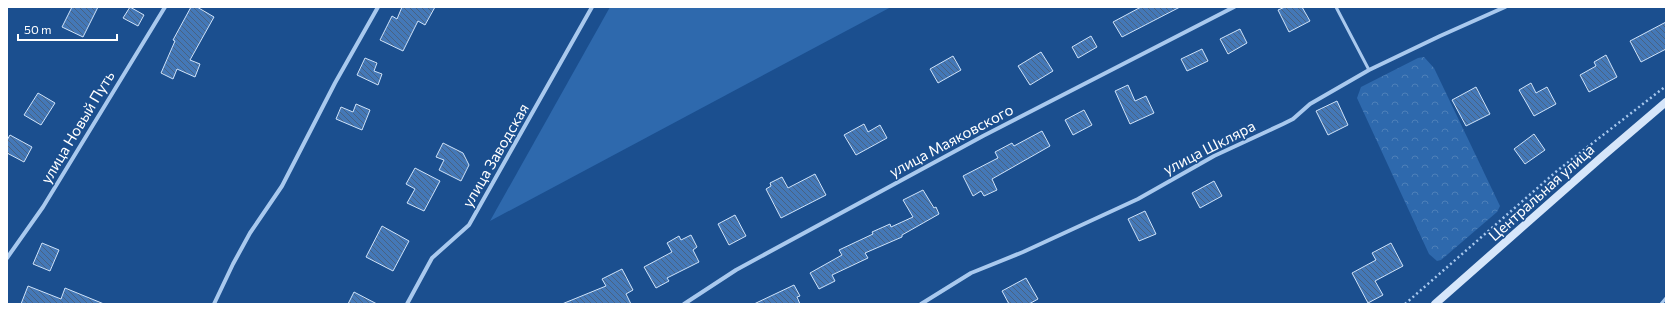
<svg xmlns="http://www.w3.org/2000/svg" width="1673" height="311" viewBox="0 0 1673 311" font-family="Commissioner,sans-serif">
	<defs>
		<pattern id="forest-crowns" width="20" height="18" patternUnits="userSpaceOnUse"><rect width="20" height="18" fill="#2e69ad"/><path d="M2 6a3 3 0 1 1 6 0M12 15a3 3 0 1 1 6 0" fill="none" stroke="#4d80b9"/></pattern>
		<pattern id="building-back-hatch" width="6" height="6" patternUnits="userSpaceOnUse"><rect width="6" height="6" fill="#4478b7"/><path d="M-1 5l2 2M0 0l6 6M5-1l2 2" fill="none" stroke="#486282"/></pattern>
	</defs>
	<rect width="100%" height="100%" fill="#1b4f8f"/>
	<!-- green -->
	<polygon fill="#2e69ad" points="610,7 891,7 490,221"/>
	<!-- forest -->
	<polygon fill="url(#forest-crowns)" points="1424,57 1434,68 1500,206 1497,212 1441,260 1437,261 1429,254 1357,98 1361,87 1418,58"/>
	<!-- building -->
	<g fill="url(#building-back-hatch)" stroke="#cfe3fa">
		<polygon points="72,7 98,7 83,37 62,27"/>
		<polygon points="130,7 144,15 138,26 123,18"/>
		<polygon points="191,7 197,7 214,17 190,60 200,64 195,77 177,69 173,79 161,73 175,41 173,40"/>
		<polygon points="402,7 435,7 425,25 418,21 403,51 380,40 392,16 397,19"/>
		<polygon points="1141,7 1180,7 1122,37 1113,22"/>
		<polygon points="1285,7 1302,7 1310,21 1289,32 1278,10"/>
		<polygon points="1666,22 1666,49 1641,62 1630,41"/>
		<polygon points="1240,29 1247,43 1228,54 1220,39"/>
		<polygon points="1091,36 1097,47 1078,58 1072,47"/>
		<polygon points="1202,49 1208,61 1187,71 1181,59"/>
		<polygon points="1041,52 1053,71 1030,85 1018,66"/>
		<polygon points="1606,55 1617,77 1589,92 1580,75 1596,66 1594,62"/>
		<polygon points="953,56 961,70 938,83 930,69"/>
		<polygon points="365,58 377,63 374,71 382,74 378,85 357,75"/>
		<polygon points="1531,83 1536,93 1547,87 1556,104 1534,116 1519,90"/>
		<polygon points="1128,85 1135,101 1146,96 1154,113 1130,124 1115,91"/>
		<polygon points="1476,87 1490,114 1466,126 1452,100"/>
		<polygon points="38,93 55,103 41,125 24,115"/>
		<polygon points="1337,101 1348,125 1328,135 1316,111"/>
		<polygon points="356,104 370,110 362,130 336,119 341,107 353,112"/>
		<polygon points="1084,110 1092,125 1073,135 1065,120"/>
		<polygon points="864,124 868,132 880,125 887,138 856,155 844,135"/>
		<polygon points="1042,131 1050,146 992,179 997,190 984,196 981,191 973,196 963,176 998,158 995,152 1012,143 1014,146"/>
		<polygon points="1534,134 1545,150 1525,164 1514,149"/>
		<polygon points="10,135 32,147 24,162 7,153 7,140"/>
		<polygon points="443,143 463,153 469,165 461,181 439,170 444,160 436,157"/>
		<polygon points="415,168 440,181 424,211 407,203 415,189 406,184"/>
		<polygon points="815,174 826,195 781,218 766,189 771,186 770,183 782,177 788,188"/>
		<polygon points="1214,181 1222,196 1200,208 1192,193"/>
		<polygon points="923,190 934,208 936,207 939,214 902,235 902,237 865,253 868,258 832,275 835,281 819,289 810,273 842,255 839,250 873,234 872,232 890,224 891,227 913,217 903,200"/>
		<polygon points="1145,211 1156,234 1139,241 1128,219"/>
		<polygon points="735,215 746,236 729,245 718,224"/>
		<polygon points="382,226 409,241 393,271 366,257"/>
		<polygon points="691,235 697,247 693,250 699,262 667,278 669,281 656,288 644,267 672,252 667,243 679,236 681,240"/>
		<polygon points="42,243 59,250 50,271 33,264"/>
		<polygon points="1391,243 1403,266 1375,281 1383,295 1368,303 1352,273 1376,260 1372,253"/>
		<polygon points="622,269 633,290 626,294 631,304 562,304 606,286 602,279"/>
		<polygon points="1026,278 1038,299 1029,304 1009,304 1002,291"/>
		<polygon points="794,285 800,296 797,297 800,304 754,304"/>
		<polygon points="28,286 61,299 65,288 104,304 21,304"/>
		<polygon points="354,292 377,304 348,304"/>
	</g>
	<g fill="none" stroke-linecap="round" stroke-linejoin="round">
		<!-- path -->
		<polyline stroke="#a9c9ee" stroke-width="2.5" stroke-dasharray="2 3" stroke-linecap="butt" points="1405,304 1558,170 1666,86"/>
		<!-- service -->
		<g stroke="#a9c9ee" stroke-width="3">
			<polyline points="1336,7 1369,70"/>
			<polyline points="1661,304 1666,298"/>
		</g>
		<!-- minor -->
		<g stroke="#a9c9ee" stroke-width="4">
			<polyline points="7,258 43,207 165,7"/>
			<polyline points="214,304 233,264 250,233 282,186 335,83 378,7"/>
			<polyline points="407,304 432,258 469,225 592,7"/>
			<polyline points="684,304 736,270 983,136 1234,7"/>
			<polyline points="921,304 971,273 1023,252 1138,199 1214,156 1283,124 1293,119 1310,104 1369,70 1440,36 1505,7"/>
		</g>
		<!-- secondary -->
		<polyline stroke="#d6e6fa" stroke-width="8" points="1435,304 1604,155 1666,102"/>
	</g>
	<g text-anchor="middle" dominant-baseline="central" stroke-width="3" stroke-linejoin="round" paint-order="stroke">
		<!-- street labels -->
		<g font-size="15" fill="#fff" stroke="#1b4f8f">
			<text transform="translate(77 127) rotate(-59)">улица Новый Путь</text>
			<text transform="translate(951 140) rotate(-28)">улица Маяковского</text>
			<text transform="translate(1209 147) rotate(-27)">улица Шкляра</text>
			<text transform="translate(495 155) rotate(-60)">улица Заводская</text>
			<text transform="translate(1541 192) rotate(-42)">Центральная улица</text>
		</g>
	</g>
	<!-- border -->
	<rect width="1673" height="311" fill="none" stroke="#ffffff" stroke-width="16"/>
	<!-- scale -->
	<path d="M18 34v6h99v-6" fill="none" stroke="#ffffff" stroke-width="2"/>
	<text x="24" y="34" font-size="12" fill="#ffffff" stroke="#1b4f8f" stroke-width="3" paint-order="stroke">50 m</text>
</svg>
